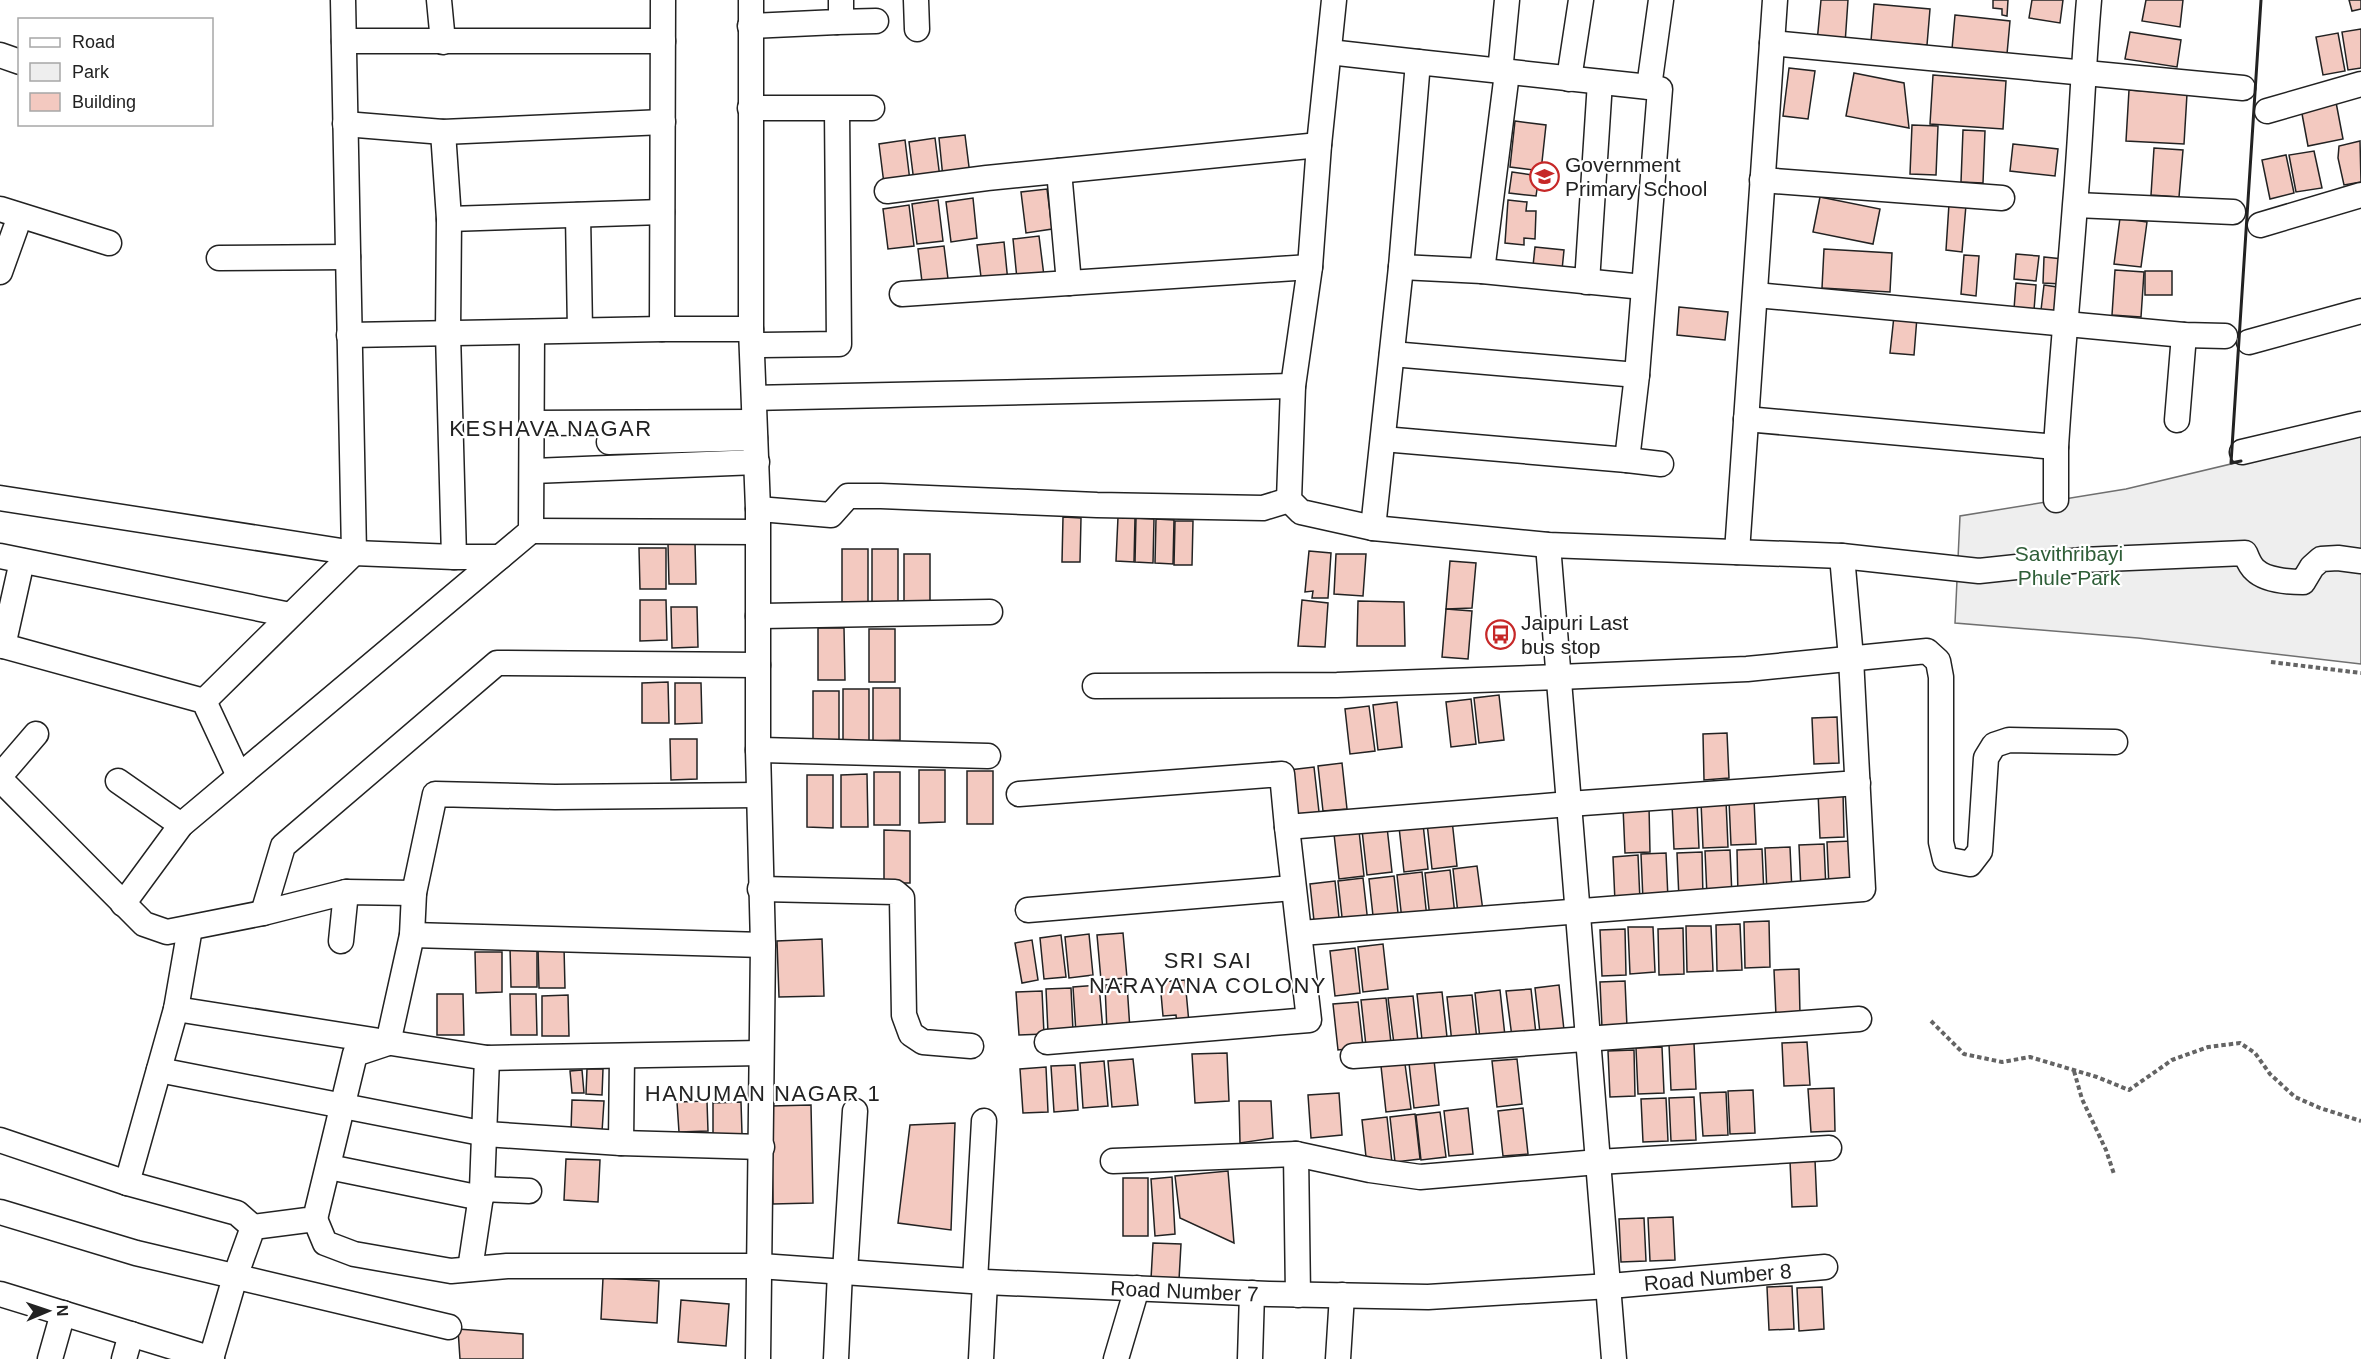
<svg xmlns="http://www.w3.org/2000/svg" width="2361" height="1359" viewBox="0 0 2361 1359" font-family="Helvetica,sans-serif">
	<rect width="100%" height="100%" fill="#fff"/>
	<!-- green -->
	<polygon fill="#eee" stroke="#6f6f6f" stroke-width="1.5" points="2361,433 2361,664 2138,638 1955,623 1960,516 2126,489"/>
	<!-- building -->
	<g fill="#f3c9c0" stroke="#222" stroke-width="1.5">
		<polygon points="1821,0 1848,0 1845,44 1817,42"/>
		<polygon points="1993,0 2008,0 2007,16 2002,15 2002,9 1993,8"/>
		<polygon points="2032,0 2063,0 2060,23 2029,18"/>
		<polygon points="2146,0 2183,0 2180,27 2142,21"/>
		<polygon points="2349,0 2361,0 2361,9 2352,11"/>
		<polygon points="1874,4 1930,9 1927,45 1871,41"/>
		<polygon points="1955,15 2010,21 2007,54 1952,49"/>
		<polygon points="2361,29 2361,68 2348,70 2342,32"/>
		<polygon points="2130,32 2181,40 2177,67 2125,59"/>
		<polygon points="2338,33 2345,71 2323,75 2316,37"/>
		<polygon points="1789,68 1815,71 1808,119 1783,116"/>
		<polygon points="1854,73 1904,83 1909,128 1846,116"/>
		<polygon points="1933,75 2006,81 2003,129 1930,124"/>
		<polygon points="2129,90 2187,94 2184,144 2126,141"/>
		<polygon points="2335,97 2343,139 2308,146 2300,103"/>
		<polygon points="1515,121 1546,125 1541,171 1510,167"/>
		<polygon points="1912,125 1938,126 1936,175 1910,174"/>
		<polygon points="1963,130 1985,131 1983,183 1961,182"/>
		<polygon points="965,135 970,175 943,178 939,138"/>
		<polygon points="935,138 940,178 914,182 909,142"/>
		<polygon points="905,140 910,181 884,184 879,144"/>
		<polygon points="2360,141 2361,182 2344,185 2338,158 2339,146"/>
		<polygon points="2013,144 2058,149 2055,176 2010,171"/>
		<polygon points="2154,148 2183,150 2179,197 2151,195"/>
		<polygon points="2314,151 2322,188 2296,192 2289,155"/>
		<polygon points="2286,155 2294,193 2270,199 2262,160"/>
		<polygon points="1512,172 1539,176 1536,196 1509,193"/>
		<polygon points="1047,189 1052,229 1026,233 1021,192"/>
		<polygon points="1820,197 1880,209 1873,244 1813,232"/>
		<polygon points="973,198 977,238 951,242 946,202"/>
		<polygon points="938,200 943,241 917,244 912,204"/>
		<polygon points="1508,200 1527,202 1526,211 1536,211 1535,239 1524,238 1524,245 1505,243"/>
		<polygon points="1949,204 1966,205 1962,252 1946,250"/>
		<polygon points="909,205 914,246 888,249 883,209"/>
		<polygon points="2120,218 2147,222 2141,267 2114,264"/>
		<polygon points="1039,236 1044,276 1017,279 1013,239"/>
		<polygon points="1004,242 1008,282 982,285 977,245"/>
		<polygon points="944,246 949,287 923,290 918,249"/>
		<polygon points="1535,247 1564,250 1562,270 1533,266"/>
		<polygon points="1824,249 1892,253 1890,292 1822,288"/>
		<polygon points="2016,254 2039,256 2036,281 2014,279"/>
		<polygon points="1964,255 1979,256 1976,296 1961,294"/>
		<polygon points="2044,257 2063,259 2062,284 2043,283"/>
		<polygon points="2115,270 2144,272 2141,317 2112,315"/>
		<rect x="2145" y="271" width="27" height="24"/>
		<polygon points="2016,283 2036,285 2034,310 2014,309"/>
		<polygon points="2044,285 2057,287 2055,311 2041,310"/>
		<polygon points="1679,307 1728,312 1725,340 1677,335"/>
		<polygon points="1894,316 1917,317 1914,355 1890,353"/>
		<polygon points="1063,517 1081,518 1080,562 1062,562"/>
		<polygon points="1118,517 1135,518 1134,562 1116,561"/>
		<polygon points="1136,518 1154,519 1153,563 1135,562"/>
		<polygon points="1156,519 1174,520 1173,564 1155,563"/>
		<polygon points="1175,521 1193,521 1192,565 1174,565"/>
		<polygon points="695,543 696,584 669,584 668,544"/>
		<polygon points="639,548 666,548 666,589 640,589"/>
		<rect x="842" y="549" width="26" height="53"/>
		<rect x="872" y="549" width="26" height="53"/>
		<polygon points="1309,551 1331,553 1328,598 1312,598 1313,591 1305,592"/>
		<rect x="904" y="554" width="26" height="53"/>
		<polygon points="1336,554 1366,554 1363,596 1334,594"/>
		<polygon points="1450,561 1476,563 1472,608 1446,609"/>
		<polygon points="640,600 666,600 667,640 640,641"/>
		<polygon points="1302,600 1328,603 1325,647 1298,646"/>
		<polygon points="1358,601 1404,602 1405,646 1357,646"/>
		<polygon points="671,607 697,607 698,647 672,648"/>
		<polygon points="1446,609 1472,611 1468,659 1442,657"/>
		<polygon points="818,628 844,628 845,680 818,680"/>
		<rect x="869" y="629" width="26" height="53"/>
		<polygon points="668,682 669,723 642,723 642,683"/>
		<polygon points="675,683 701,683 702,723 675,724"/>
		<polygon points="873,688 900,688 900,740 873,741"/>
		<polygon points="843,689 869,689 869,741 843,742"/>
		<rect x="813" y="691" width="26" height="52"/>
		<polygon points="1499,695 1504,740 1479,743 1474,698"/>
		<polygon points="1471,699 1476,744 1451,747 1446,702"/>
		<polygon points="1397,702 1402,747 1378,750 1373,705"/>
		<polygon points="1369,706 1375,751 1350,754 1345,709"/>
		<polygon points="1837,717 1839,763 1814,764 1812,718"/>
		<polygon points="1727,733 1729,778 1704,780 1703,734"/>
		<polygon points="670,739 697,739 697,779 671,780"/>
		<polygon points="1342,763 1347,809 1323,811 1318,766"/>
		<polygon points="1314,767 1319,812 1294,815 1289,770"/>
		<polygon points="919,770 945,770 945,822 919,823"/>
		<rect x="967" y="771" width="26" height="53"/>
		<rect x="874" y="772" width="26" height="53"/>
		<polygon points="867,774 868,827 841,827 841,775"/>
		<polygon points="807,775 833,775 833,828 807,827"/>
		<polygon points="1818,792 1843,792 1844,837 1820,838"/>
		<polygon points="1754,799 1756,844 1731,845 1729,800"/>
		<polygon points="1726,801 1728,847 1703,848 1701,802"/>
		<polygon points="1697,802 1699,848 1674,849 1672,804"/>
		<polygon points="1649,806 1650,852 1625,853 1623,807"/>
		<polygon points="1452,820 1457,866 1432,869 1427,823"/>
		<polygon points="1423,824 1428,869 1404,872 1399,827"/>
		<polygon points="1387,827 1392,872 1367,875 1362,830"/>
		<polygon points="884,830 910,831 910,883 884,883"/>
		<polygon points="1359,831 1364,876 1339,879 1334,834"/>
		<polygon points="1852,841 1854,887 1829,888 1827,842"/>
		<polygon points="1824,844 1826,890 1801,891 1799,845"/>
		<polygon points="1790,847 1792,892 1767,893 1765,848"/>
		<polygon points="1762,849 1764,895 1738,896 1737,850"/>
		<polygon points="1730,850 1732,896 1707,896 1705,851"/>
		<polygon points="1702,852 1703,898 1679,899 1677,853"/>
		<polygon points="1666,853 1668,899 1643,900 1641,854"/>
		<polygon points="1638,855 1640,901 1615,902 1613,857"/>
		<polygon points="1477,866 1483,911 1458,914 1453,869"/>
		<polygon points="1450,870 1455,915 1430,918 1425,873"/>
		<polygon points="1422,872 1427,918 1402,920 1397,875"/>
		<polygon points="1394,876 1399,922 1374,925 1369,879"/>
		<polygon points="1363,878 1368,923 1343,926 1338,881"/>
		<polygon points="1335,881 1340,927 1315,930 1310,884"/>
		<polygon points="1769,921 1770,967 1745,968 1744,922"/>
		<polygon points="1740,924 1742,970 1717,971 1716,925"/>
		<polygon points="1686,926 1711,926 1713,971 1687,972"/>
		<polygon points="1628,927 1653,927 1655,972 1630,974"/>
		<polygon points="1683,928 1684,974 1659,975 1658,929"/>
		<polygon points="1625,929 1626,975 1602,976 1600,930"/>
		<polygon points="1123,933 1127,978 1101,980 1097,935"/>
		<polygon points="1089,934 1093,975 1069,978 1065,937"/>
		<polygon points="1061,935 1066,977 1044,979 1040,938"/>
		<polygon points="822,939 824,996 779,997 777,941"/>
		<polygon points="1032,940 1038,980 1022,983 1015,943"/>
		<polygon points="1383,944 1388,989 1363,992 1358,947"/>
		<polygon points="537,946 537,987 511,987 510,947"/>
		<polygon points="564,947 565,988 539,988 538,948"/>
		<polygon points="1355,948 1360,993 1335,996 1330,951"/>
		<polygon points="475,952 502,952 502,992 476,993"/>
		<polygon points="1799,969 1800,1015 1776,1016 1774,970"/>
		<polygon points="1185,980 1189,1023 1177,1024 1176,1015 1163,1016 1160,982"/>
		<polygon points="1625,981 1627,1027 1602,1028 1600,982"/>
		<polygon points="1127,984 1130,1030 1107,1032 1105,985"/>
		<polygon points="1099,985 1103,1031 1076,1033 1073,987"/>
		<polygon points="1559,985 1564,1030 1540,1033 1535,988"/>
		<polygon points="1071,988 1073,1031 1048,1033 1046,989"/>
		<polygon points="1531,989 1536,1034 1512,1037 1506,991"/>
		<polygon points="1500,990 1505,1036 1480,1039 1475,993"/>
		<polygon points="1042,991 1044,1034 1019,1035 1016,992"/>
		<polygon points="1442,992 1447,1037 1422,1040 1417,994"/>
		<polygon points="437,994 463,994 464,1035 437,1035"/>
		<polygon points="510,994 536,994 537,1035 511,1035"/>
		<polygon points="568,995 569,1036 542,1036 542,996"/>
		<polygon points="1472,995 1477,1040 1452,1043 1447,997"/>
		<polygon points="1413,996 1418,1041 1394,1044 1388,998"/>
		<polygon points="1386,998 1391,1043 1366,1046 1361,1000"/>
		<polygon points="1358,1002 1363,1047 1338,1050 1333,1004"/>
		<polygon points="1807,1042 1810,1085 1784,1086 1782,1043"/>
		<polygon points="1694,1043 1696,1089 1671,1090 1669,1044"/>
		<polygon points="1662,1047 1664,1093 1638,1094 1636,1048"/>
		<polygon points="1634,1050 1635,1096 1610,1097 1608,1051"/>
		<polygon points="1227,1053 1229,1101 1195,1103 1192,1054"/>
		<polygon points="1133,1059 1138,1105 1112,1107 1108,1061"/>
		<polygon points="1517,1059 1522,1104 1497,1107 1492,1061"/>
		<polygon points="1434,1060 1439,1105 1414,1108 1409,1063"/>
		<polygon points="1104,1061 1108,1106 1083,1108 1080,1063"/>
		<polygon points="1405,1064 1411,1109 1386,1112 1381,1066"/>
		<polygon points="1075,1065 1078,1110 1054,1112 1051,1066"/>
		<polygon points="1046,1067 1048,1112 1023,1113 1020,1069"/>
		<polygon points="587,1069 603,1069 602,1095 586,1094"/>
		<polygon points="582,1070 584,1093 572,1093 570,1071"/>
		<polygon points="1834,1088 1835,1131 1811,1132 1808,1089"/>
		<polygon points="1753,1090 1755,1133 1730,1134 1728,1091"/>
		<polygon points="1726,1092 1728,1135 1703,1136 1700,1093"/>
		<polygon points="1339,1093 1342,1135 1311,1138 1308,1095"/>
		<polygon points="1694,1097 1696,1140 1671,1141 1669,1098"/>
		<polygon points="1666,1098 1668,1141 1643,1142 1641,1099"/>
		<polygon points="572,1100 604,1101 602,1132 571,1131"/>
		<polygon points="707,1101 708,1131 679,1132 677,1102"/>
		<polygon points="1239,1101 1271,1101 1273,1138 1240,1143"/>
		<polygon points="741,1102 742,1134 713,1134 713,1103"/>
		<polygon points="811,1105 813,1203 773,1204 771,1106"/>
		<polygon points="1468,1108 1473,1154 1449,1156 1444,1111"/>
		<polygon points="1523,1108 1528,1154 1503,1156 1498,1111"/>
		<polygon points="1440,1112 1446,1157 1421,1160 1416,1115"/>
		<polygon points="1415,1114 1420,1159 1395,1162 1390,1117"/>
		<polygon points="1387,1117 1392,1163 1367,1166 1362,1120"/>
		<polygon points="955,1123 951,1230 898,1223 910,1125"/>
		<polygon points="566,1159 600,1160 598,1202 564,1200"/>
		<polygon points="1815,1160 1817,1206 1792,1207 1790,1161"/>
		<polygon points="1228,1171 1234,1243 1180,1218 1175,1176"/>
		<polygon points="1172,1177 1175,1234 1155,1236 1151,1179"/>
		<rect x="1123" y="1178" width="25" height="58"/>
		<polygon points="1673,1217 1675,1260 1650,1261 1648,1218"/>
		<polygon points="1644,1218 1646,1261 1621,1262 1619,1219"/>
		<polygon points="1153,1243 1181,1244 1179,1280 1151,1279"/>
		<polygon points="603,1278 659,1281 657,1323 601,1319"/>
		<polygon points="1792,1286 1794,1329 1769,1330 1767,1287"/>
		<polygon points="1822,1287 1824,1329 1799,1331 1797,1288"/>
		<polygon points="681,1300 729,1304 726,1346 678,1342"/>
		<polygon points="458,1329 523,1334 523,1359 460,1359"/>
	</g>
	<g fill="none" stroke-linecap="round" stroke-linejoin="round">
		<defs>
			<g id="minor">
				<polyline points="439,0 443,42"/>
				<polyline points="751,0 751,329 758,509 758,750 763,945 758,1359"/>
				<polyline points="916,0 917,29"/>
				<path d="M1334,0L1319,145L1310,267L1293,386L1289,500L1301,512L1373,528L1548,545L1842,556L1979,571L2082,560L2245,553C2247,558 2250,566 2255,570C2265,580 2289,582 2303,582L2312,567L2321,559L2338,558L2361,561"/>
				<polyline points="837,22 876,21"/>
				<polyline points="750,26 837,22 841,14 841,0"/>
				<polyline points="344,41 663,41"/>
				<polyline points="1772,43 2243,88"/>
				<polyline points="1329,52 1418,62"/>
				<polyline points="0,55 20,62"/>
				<polyline points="1500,72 1507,0"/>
				<polyline points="1569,79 1581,0"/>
				<polyline points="750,108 872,108"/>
				<polyline points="2267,111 2361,84"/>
				<polyline points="345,124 443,132 663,122"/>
				<polyline points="443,132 449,219 448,333 454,557"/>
				<polyline points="1059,171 1069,283"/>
				<polyline points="1762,180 2002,198"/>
				<polyline points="887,191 987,178 1319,145"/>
				<polyline points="2076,205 2233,212"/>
				<polyline points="0,209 109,243"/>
				<polyline points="578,215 580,330"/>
				<polyline points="449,219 662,212"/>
				<polyline points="2260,225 2361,195"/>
				<polyline points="219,258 348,257"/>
				<polyline points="1401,267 1482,271 1643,287"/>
				<polyline points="1482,271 1507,73"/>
				<polyline points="0,272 20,216"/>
				<polyline points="1587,282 1600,82"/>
				<polyline points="902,294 1310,267"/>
				<polyline points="1756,295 2184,335 2225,336"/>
				<polyline points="662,329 663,0"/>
				<polyline points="349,335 662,329 751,329"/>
				<polyline points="2249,342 2361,311"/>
				<polyline points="753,345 839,344 837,109"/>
				<polyline points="1392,354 1637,375"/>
				<polyline points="755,398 1293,386"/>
				<path d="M1746,419L2056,447C2061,366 2069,286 2075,205C2081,137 2083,68 2089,0"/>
				<polyline points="2177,420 2184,335"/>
				<polyline points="532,423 753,422"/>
				<polyline points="1383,439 1627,460 1637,375 1660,89 1649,87 1661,0"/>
				<polyline points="609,442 755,438"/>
				<polyline points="2242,452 2361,424"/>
				<polyline points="1627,460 1661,464"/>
				<polyline points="533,471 757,462"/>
				<polyline points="0,498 354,553 454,557 500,557"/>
				<polyline points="2056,500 2056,447"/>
				<polyline points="758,509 831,515 848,496 881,496 1097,505 1263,508 1289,500"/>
				<polyline points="1373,528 1401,267 1418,62 1649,87"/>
				<polyline points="531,531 757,532"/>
				<polyline points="1548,545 1614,1359"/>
				<polyline points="1737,552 1775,0"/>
				<polyline points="0,556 290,615"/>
				<polyline points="758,616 990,612"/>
				<polyline points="0,645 204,701 239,776"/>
				<polyline points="3,646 22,561"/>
				<polyline points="1095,686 1337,685 1559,677 1747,669 1927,651 1938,661 1941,677 1941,842 1945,859 1970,864 1980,851 1986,758 1994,745 2009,740 2115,742"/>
				<polyline points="204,701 354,553 343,0"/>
				<polyline points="758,750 988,756"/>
				<polyline points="0,776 36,734"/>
				<polyline points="0,779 144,924 167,932 263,913 346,892 414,893"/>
				<polyline points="118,781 181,825"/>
				<polyline points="1019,794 1282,774 1287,827 1569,804 1858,783"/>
				<polyline points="760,889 895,892 902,898 904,1015 911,1034 923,1042 971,1046"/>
				<polyline points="123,904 181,825 531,531 532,332"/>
				<polyline points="1028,910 1293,888"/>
				<polyline points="263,913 283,846 497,663 758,665"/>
				<polyline points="1301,933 1863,889 1851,658 1842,556"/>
				<polyline points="412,935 763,945"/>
				<polyline points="341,941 346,892"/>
				<polyline points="176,1009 487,1058 761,1053"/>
				<polyline points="1047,1042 1309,1020 1287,827"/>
				<polyline points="1353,1056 1859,1019"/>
				<polyline points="159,1070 486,1134 621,1143 762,1147"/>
				<polyline points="0,1140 127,1183 237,1213 253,1227"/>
				<polyline points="621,1143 622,1056"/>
				<polyline points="1296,1154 1298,1295"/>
				<polyline points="1113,1161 1296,1154 1370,1170 1420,1177 1598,1162 1829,1148"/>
				<polyline points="329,1167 481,1198"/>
				<polyline points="127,1183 176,1009 190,928"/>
				<polyline points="482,1189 529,1191"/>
				<polyline points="0,1212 136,1253 449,1327"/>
				<path id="s1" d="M315,1219L325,1243L354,1254L451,1271L507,1266H760L985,1282L1269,1294L1428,1297L1610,1286L1825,1267"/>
				<polyline points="470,1269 482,1189 487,1058"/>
				<polyline points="845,1272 855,1111"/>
				<polyline points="975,1281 984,1121"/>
				<polyline points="0,1294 212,1359"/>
				<polyline points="50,1359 63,1313"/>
				<polyline points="124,1359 131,1334"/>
				<polyline points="211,1359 235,1277 253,1227 315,1219 355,1054 388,1043 412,935 414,893 435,794 555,797 758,795"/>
				<polyline points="836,1359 840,1272"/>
				<polyline points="981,1359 985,1282"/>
				<polyline points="1116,1359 1137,1288"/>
				<polyline points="1250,1359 1252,1293"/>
				<polyline points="1338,1359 1342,1295"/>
			</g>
		</defs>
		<!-- minor casing -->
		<use href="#minor" stroke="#222" stroke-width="27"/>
		<!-- path -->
		<g stroke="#646464" stroke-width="4" stroke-dasharray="4.5 3" stroke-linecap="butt">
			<polyline points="2271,662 2361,673"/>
			<polyline points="1931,1021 1964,1054 2002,1062 2030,1057 2097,1077 2129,1090 2172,1060 2208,1047 2240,1043 2255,1053 2270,1074 2295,1097 2320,1108 2361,1121"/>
			<polyline points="2074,1071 2082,1099 2106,1150 2114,1174"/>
		</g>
		<!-- minor -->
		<use href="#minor" stroke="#fff" stroke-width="24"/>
		<!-- wall -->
		<polyline stroke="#222" stroke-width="3" points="2241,461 2231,463 2261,0"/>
	</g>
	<!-- icons -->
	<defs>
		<symbol id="school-ring" viewBox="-11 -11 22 22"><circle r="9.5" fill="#fff" stroke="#c62828" stroke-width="1.5"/><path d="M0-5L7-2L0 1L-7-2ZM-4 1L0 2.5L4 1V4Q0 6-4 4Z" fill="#c62828"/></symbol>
		<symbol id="bus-ring" viewBox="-11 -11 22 22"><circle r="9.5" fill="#fff" stroke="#c62828" stroke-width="1.5"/><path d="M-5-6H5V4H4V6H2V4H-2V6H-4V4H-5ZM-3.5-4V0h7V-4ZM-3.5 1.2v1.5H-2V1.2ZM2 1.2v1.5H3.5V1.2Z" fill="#c62828"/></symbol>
	</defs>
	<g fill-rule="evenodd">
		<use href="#school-ring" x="1528" y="160" width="33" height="33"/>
		<use href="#bus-ring" x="1484" y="618" width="33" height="33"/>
	</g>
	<g text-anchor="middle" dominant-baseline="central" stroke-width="4.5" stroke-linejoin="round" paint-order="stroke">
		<!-- poi labels -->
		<g font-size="21" fill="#222" stroke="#fff" text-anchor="start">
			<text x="1565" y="164">Government<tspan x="1565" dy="24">Primary School</tspan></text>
			<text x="1521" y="622">Jaipuri Last<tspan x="1521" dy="24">bus stop</tspan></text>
		</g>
		<!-- park labels -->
		<g font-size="21" fill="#2f5e38" stroke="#fff">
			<text x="2069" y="553">Savithribayi<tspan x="2069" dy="24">Phule Park</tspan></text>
		</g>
		<!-- street labels -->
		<g font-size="21" fill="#222" stroke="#fff">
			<text stroke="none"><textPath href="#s1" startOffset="1424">Road Number 8</textPath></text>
			<text stroke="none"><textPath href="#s1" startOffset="890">Road Number 7</textPath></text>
		</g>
		<!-- neighbourhood labels -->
		<g font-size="22" letter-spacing="1.5" fill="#222" stroke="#fff">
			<text x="551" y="428">KESHAVA NAGAR</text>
			<text x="1208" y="960">SRI SAI<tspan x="1208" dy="25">NARAYANA COLONY</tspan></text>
			<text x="763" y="1093">HANUMAN NAGAR 1</text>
		</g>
	</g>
	<!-- legend -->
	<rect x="18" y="18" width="195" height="108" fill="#ffffff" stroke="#a7a7a7" stroke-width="1.5"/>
	<rect x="30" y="38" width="30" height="9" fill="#ffffff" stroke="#a7a7a7" stroke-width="1.5"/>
	<text x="72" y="48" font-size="18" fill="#222222">Road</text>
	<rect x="30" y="63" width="30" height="18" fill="#eeeeee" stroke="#a7a7a7" stroke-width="1.5"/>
	<text x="72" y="78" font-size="18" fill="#222222">Park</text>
	<rect x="30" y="93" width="30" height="18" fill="#f3c9c0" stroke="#a7a7a7" stroke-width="1.5"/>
	<text x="72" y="108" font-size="18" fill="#222222">Building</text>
	<!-- north arrow -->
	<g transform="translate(48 1311) rotate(88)" stroke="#ffffff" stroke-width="4.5" paint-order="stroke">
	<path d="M0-4.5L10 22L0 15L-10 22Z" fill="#222222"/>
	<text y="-9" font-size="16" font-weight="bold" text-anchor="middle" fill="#222222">N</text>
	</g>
</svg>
